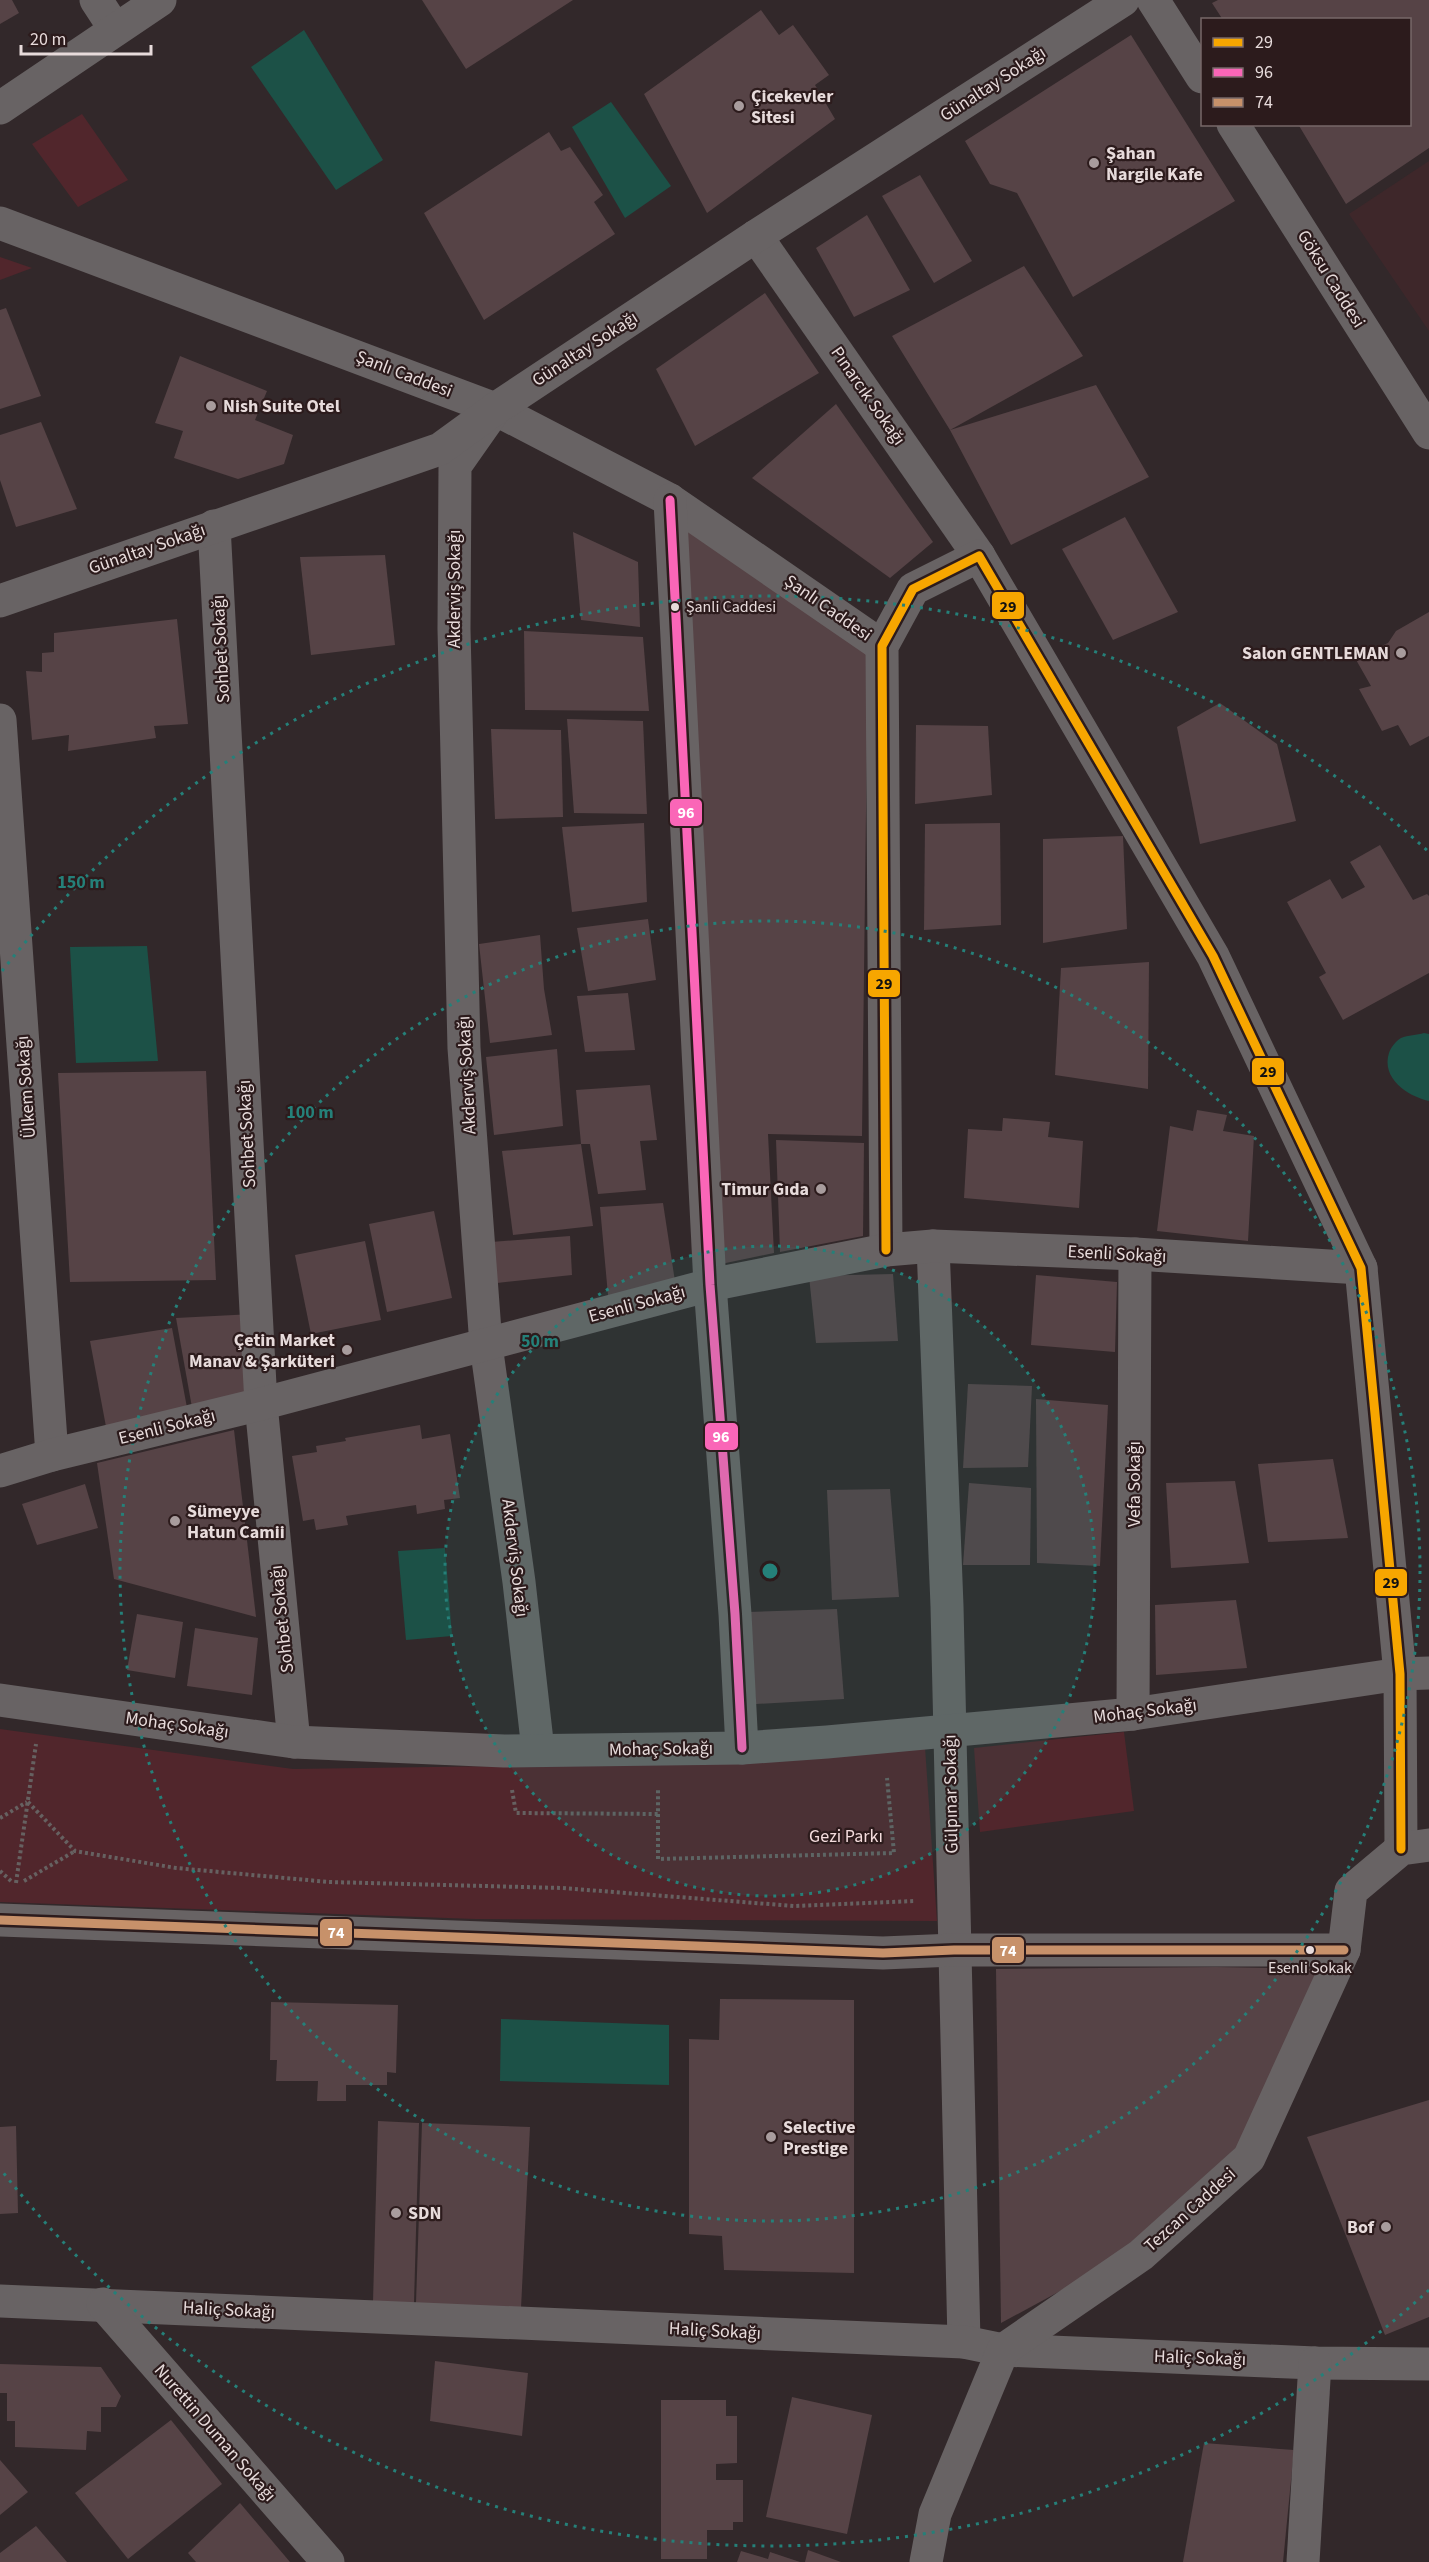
<svg xmlns="http://www.w3.org/2000/svg" width="1429" height="2562" viewBox="0 0 1429 2562" font-family="'Source Sans 3',sans-serif">
	<rect width="100%" height="100%" fill="#32282a"/>
	<!-- built -->
	<polygon fill="#3e272a" points="1429,161 1429,331 1349,214"/>
	<!-- green -->
	<g fill="#51262c">
		<polygon points="82,114 128,180 78,207 32,144"/>
		<polygon points="0,257 32,268 0,280"/>
		<polygon points="0,1729 293,1769 502,1766 925,1747 937,1921 475,1919 0,1902"/>
		<polygon points="1124,1732 1134,1811 980,1832 974,1748"/>
	</g>
	<!-- water -->
	<g fill="#1c5147">
		<polygon points="304,30 383,160 336,190 251,67"/>
		<polygon points="611,102 671,186 625,218 572,127"/>
		<polygon points="147,946 158,1061 76,1063 70,947"/>
		<path d="M1424,1033L1429,1034V1101C1407,1096 1381,1078 1389,1053C1391,1047 1396,1041 1401,1038C1408,1035 1417,1035 1424,1033Z"/>
		<polygon points="445,1548 452,1636 406,1640 398,1551"/>
		<polygon points="501,2019 669,2025 669,2085 500,2081"/>
	</g>
	<!-- building -->
	<g fill="#564346">
		<polygon points="0,0 12,0 19,13 0,24"/>
		<polygon points="422,0 573,0 466,69"/>
		<polygon points="1218,0 1429,0 1429,148 1346,204 1298,124 1410,124 1410,20 1223,20 1212,3"/>
		<polygon points="761,10 779,35 793,25 829,75 815,85 835,119 707,213 644,94"/>
		<polygon points="1131,35 1235,201 1073,297 1017,193 990,184 965,141"/>
		<polygon points="549,132 561,151 570,147 603,195 594,202 615,234 484,320 424,213"/>
		<polygon points="920,175 972,261 934,283 882,196"/>
		<polygon points="867,215 910,290 854,317 816,248"/>
		<polygon points="1024,266 1083,356 950,430 1096,385 1149,477 1011,545 950,430 892,336"/>
		<polygon points="765,293 819,373 695,446 656,369"/>
		<polygon points="6,308 41,396 0,409 0,310"/>
		<polygon points="180,356 267,391 255,420 293,435 284,464 238,479 174,458 183,431 155,423"/>
		<polygon points="836,404 933,542 890,578 752,478"/>
		<polygon points="41,422 77,509 16,527 0,480 0,435"/>
		<polygon points="683,516 868,649 862,1136 768,1134 774,1253 721,1264"/>
		<polygon points="1125,517 1178,612 1113,640 1062,549"/>
		<polygon points="573,532 638,562 640,627 581,620"/>
		<polygon points="385,555 395,645 311,655 300,557"/>
		<polygon points="1429,612 1429,736 1410,746 1398,725 1382,731 1359,689 1371,686 1355,658 1388,643 1396,631"/>
		<polygon points="177,619 188,724 154,726 156,738 68,751 69,735 32,740 26,671 42,672 42,653 54,652 54,633"/>
		<polygon points="524,631 643,637 649,711 525,710"/>
		<polygon points="1220,703 1277,744 1296,821 1200,844 1177,727"/>
		<polygon points="567,719 643,721 647,814 574,813"/>
		<polygon points="916,725 988,726 992,795 915,804"/>
		<polygon points="491,729 561,730 563,817 495,819"/>
		<polygon points="644,823 647,902 572,912 562,827"/>
		<polygon points="1000,823 1001,925 924,930 925,824"/>
		<polygon points="1123,836 1127,929 1043,943 1043,839"/>
		<polygon points="1380,845 1413,900 1427,894 1429,896 1429,973 1343,1020 1319,977 1326,973 1287,902 1330,879 1342,899 1365,887 1350,862"/>
		<polygon points="648,919 656,980 588,991 577,928"/>
		<polygon points="540,935 544,989 552,1035 490,1043 479,944"/>
		<polygon points="1149,962 1148,1089 1055,1075 1061,968"/>
		<polygon points="628,993 635,1050 585,1052 577,996"/>
		<polygon points="557,1049 563,1126 494,1135 486,1057"/>
		<polygon points="206,1071 216,1280 70,1282 58,1073"/>
		<polygon points="650,1085 657,1140 640,1141 646,1190 598,1194 590,1144 581,1144 576,1090"/>
		<polygon points="1197,1110 1227,1115 1223,1131 1254,1136 1248,1241 1157,1231 1170,1126 1193,1131"/>
		<polygon points="1003,1118 1050,1122 1048,1137 1083,1141 1079,1208 964,1198 968,1129 1002,1131"/>
		<polygon points="776,1140 864,1143 863,1236 780,1252"/>
		<polygon points="581,1144 593,1226 513,1235 502,1151"/>
		<polygon points="663,1203 676,1288 609,1306 600,1207"/>
		<polygon points="434,1211 452,1298 387,1312 369,1224"/>
		<polygon points="570,1236 572,1275 497,1283 491,1242"/>
		<polygon points="365,1241 381,1320 311,1334 295,1255"/>
		<polygon points="893,1274 898,1341 816,1343 809,1276"/>
		<polygon points="1036,1275 1117,1282 1115,1352 1031,1345"/>
		<polygon points="253,1314 257,1401 193,1413 176,1318"/>
		<polygon points="172,1328 188,1413 107,1432 90,1341"/>
		<polygon points="968,1384 1032,1386 1028,1467 963,1468"/>
		<polygon points="1036,1399 1108,1405 1100,1566 1037,1563"/>
		<polygon points="420,1425 422,1439 450,1434 460,1498 444,1500 445,1509 417,1514 416,1505 346,1516 348,1525 316,1530 314,1519 303,1521 292,1456 317,1452 316,1446 346,1441 345,1438"/>
		<polygon points="234,1430 256,1617 114,1579 97,1463"/>
		<polygon points="1333,1459 1348,1538 1268,1542 1258,1464"/>
		<polygon points="1235,1481 1249,1563 1171,1568 1166,1483"/>
		<polygon points="969,1483 1031,1488 1030,1565 963,1565"/>
		<polygon points="85,1484 98,1528 37,1545 22,1504"/>
		<polygon points="890,1489 899,1597 832,1600 827,1490"/>
		<polygon points="1236,1600 1247,1668 1156,1675 1155,1605"/>
		<polygon points="837,1609 844,1699 756,1704 748,1612"/>
		<polygon points="137,1614 183,1622 175,1678 127,1670"/>
		<polygon points="195,1628 258,1638 252,1695 187,1686"/>
		<polygon points="1216,1967 1322,1969 1239,2148 1140,2242 1075,2283 1001,2323 996,1969"/>
		<polygon points="720,1999 854,2000 854,2273 724,2270 722,2236 689,2234 689,2039 719,2040"/>
		<polygon points="271,2002 398,2005 396,2073 387,2072 387,2085 346,2085 346,2101 317,2101 318,2081 276,2081 277,2060 270,2060"/>
		<polygon points="1429,2100 1429,2317 1385,2335 1307,2137"/>
		<polygon points="378,2121 419,2123 414,2303 373,2302"/>
		<polygon points="422,2123 530,2127 521,2308 416,2303"/>
		<polygon points="16,2126 18,2213 0,2214 0,2127"/>
		<polygon points="435,2361 528,2373 522,2436 430,2421"/>
		<polygon points="0,2364 101,2367 121,2396 116,2407 101,2407 101,2432 87,2431 86,2450 15,2447 15,2421 7,2421 7,2393 0,2393"/>
		<polygon points="792,2397 872,2415 847,2534 766,2517"/>
		<polygon points="661,2400 726,2400 726,2416 737,2416 737,2463 716,2464 716,2480 743,2480 743,2522 733,2522 733,2530 707,2530 707,2559 661,2559"/>
		<polygon points="171,2420 222,2484 128,2559 75,2493"/>
		<polygon points="1204,2443 1294,2450 1283,2562 1183,2562"/>
		<polygon points="0,2460 28,2492 0,2515"/>
		<polygon points="240,2503 290,2562 196,2562 188,2553"/>
		<polygon points="36,2526 67,2562 0,2562 0,2553"/>
		<polygon points="808,2550 841,2562 805,2562"/>
		<polygon points="741,2551 768,2559 770,2552 800,2562 737,2562"/>
	</g>
	<g fill="none" stroke-linecap="round" stroke-linejoin="round">
		<!-- path -->
		<g stroke="#666161" stroke-width="4" stroke-dasharray="3 3" stroke-linecap="butt">
			<polyline points="512,1790 516,1813 658,1814 658,1790"/>
			<polyline points="28,1802 75,1851 176,1868 329,1882 562,1888 794,1906 915,1901"/>
			<polyline points="658,1814 658,1859 894,1853 887,1778"/>
			<polyline points="0,1818 27,1802"/>
			<polyline points="0,1871 11,1881"/>
			<polyline points="24,1881 75,1851"/>
			<polyline points="16,1883 36,1744"/>
		</g>
		<!-- minor -->
		<g stroke="#686364" stroke-width="33">
			<polyline points="96,0 115,29"/>
			<polyline points="1153,0 1202,77"/>
			<polyline points="0,108 160,0"/>
			<polyline points="1233,124 1429,433"/>
			<polyline points="0,223 495,409 670,500 882,646"/>
			<polyline points="756,236 979,556"/>
			<polyline points="495,409 455,466 454,629 464,1048 486,1345 519,1582 538,1750"/>
			<polyline points="670,500 710,1285 735,1614 742,1748"/>
			<polyline points="214,526 261,1404 294,1742"/>
			<polyline points="0,601 440,449 495,409 756,236 1123,0"/>
			<polyline points="0,720 52,1455"/>
			<polyline points="933,1246 947,1606 964,2342"/>
			<polyline points="886,1250 882,646 913,589 979,556 1213,956 1361,1268 1400,1674 1401,1849"/>
			<polyline points="0,1471 52,1455 261,1404 710,1285 886,1250 933,1246 1135,1254 1361,1268"/>
			<polyline points="0,1700 294,1742 504,1751 742,1748 827,1742 1133,1714 1400,1674 1429,1673"/>
			<polyline points="1133,1714 1135,1254"/>
			<polyline points="0,1920 883,1953 954,1950 1344,1950"/>
			<polyline points="0,2301 964,2342 1003,2350 1315,2363 1429,2364"/>
			<polyline points="103,2304 328,2562"/>
			<polyline points="926,2562 935,2514 1003,2350 1141,2255 1249,2158 1344,1950 1351,1891 1401,1849 1429,1845"/>
			<polyline points="1303,2562 1315,2363"/>
		</g>
		<defs>
			<polyline id="bus-1" points="886,1250 882,646 913,589 979,556 1213,956 1361,1268 1400,1674 1401,1849"/>
			<polyline id="bus-2" points="670,500 710,1285 735,1614 742,1748"/>
			<polyline id="bus-3" points="0,1920 883,1953 954,1950 1344,1950"/>
		</defs>
		<!-- bus-1 casing -->
		<use href="#bus-1" stroke="#2c1b1c" stroke-width="14"/>
		<!-- bus-2 casing -->
		<use href="#bus-2" stroke="#2c1b1c" stroke-width="14"/>
		<!-- bus-3 casing -->
		<use href="#bus-3" stroke="#2c1b1c" stroke-width="14"/>
		<!-- bus-1 -->
		<use href="#bus-1" stroke="#f7a600" stroke-width="9"/>
		<!-- bus-2 -->
		<use href="#bus-2" stroke="#fa66b7" stroke-width="9"/>
		<!-- bus-3 -->
		<use href="#bus-3" stroke="#c7916a" stroke-width="9"/>
	</g>
	<!-- distance rings -->
	<circle cx="770" cy="1571" r="325" fill="#258079" fill-opacity=".12"/>
	<g fill="none" stroke="#258079" stroke-width="3" stroke-dasharray="3 6">
		<circle cx="770" cy="1571" r="325"/>
		<circle cx="770" cy="1571" r="650"/>
		<path d="M1429 2290A975 975 0 0 1 2 2171M2 971A975 975 0 0 1 1429 852"/>
	</g>
	<!-- markers -->
	<g fill="#a89c9d" stroke="#2c1b1c" stroke-width="2">
		<circle cx="739" cy="106" r="6"/>
		<circle cx="1094" cy="163" r="6"/>
		<circle cx="211" cy="406" r="6"/>
		<circle cx="1401" cy="653" r="6"/>
		<circle cx="821" cy="1189" r="6"/>
		<circle cx="347" cy="1350" r="6"/>
		<circle cx="175" cy="1521" r="6"/>
		<circle cx="771" cy="2137" r="6"/>
		<circle cx="396" cy="2213" r="6"/>
		<circle cx="1386" cy="2227" r="6"/>
	</g>
	<g fill="#e7dbdb" stroke="#2c1b1c" stroke-width="2">
		<circle cx="675" cy="607" r="5"/>
		<circle cx="1310" cy="1950" r="5"/>
	</g>
	<g text-anchor="middle" dominant-baseline="central" stroke-width="4.5" stroke-linejoin="round" paint-order="stroke">
		<!-- bus labels -->
		<g font-size="16" fill="#e7dbdb" stroke="#2c1b1c" text-anchor="start">
			<text x="686" y="607">Şanli Caddesi</text>
			<text x="1310" y="1968" text-anchor="middle">Esenli Sokak</text>
		</g>
		<!-- street labels -->
		<g font-size="18" fill="#e7dbdb" stroke="#2c1b1c">
			<text transform="translate(993 84) rotate(-33)">Günaltay Sokağı</text>
			<text transform="translate(1331 279) rotate(58)">Göksu Caddesi</text>
			<text transform="translate(585 349) rotate(-33)">Günaltay Sokağı</text>
			<text transform="translate(404 374) rotate(21)">Şanlı Caddesi</text>
			<text transform="translate(868 396) rotate(55)">Pınarcık Sokağı</text>
			<text transform="translate(147 549) rotate(-19)">Günaltay Sokağı</text>
			<text transform="translate(454 589) rotate(-90)">Akderviş Sokağı</text>
			<text transform="translate(828 608) rotate(35)">Şanlı Caddesi</text>
			<text transform="translate(221 649) rotate(-93)">Sohbet Sokağı</text>
			<text transform="translate(467 1075) rotate(-93)">Akderviş Sokağı</text>
			<text transform="translate(26 1087) rotate(-94)">Ülkem Sokağı</text>
			<text transform="translate(247 1134) rotate(-93)">Sohbet Sokağı</text>
			<text transform="translate(1117 1254) rotate(3)">Esenli Sokağı</text>
			<text transform="translate(637 1304) rotate(-15)">Esenli Sokağı</text>
			<text transform="translate(167 1427) rotate(-14)">Esenli Sokağı</text>
			<text transform="translate(1134 1484) rotate(-90)">Vefa Sokağı</text>
			<text transform="translate(515 1558) rotate(83)">Akderviş Sokağı</text>
			<text transform="translate(282 1619) rotate(-96)">Sohbet Sokağı</text>
			<text transform="translate(1145 1711) rotate(-7)">Mohaç Sokağı</text>
			<text transform="translate(177 1725) rotate(8)">Mohaç Sokağı</text>
			<text transform="translate(661 1749) rotate(-1)">Mohaç Sokağı</text>
			<text transform="translate(951 1794) rotate(-91)">Gülpınar Sokağı</text>
			<text transform="translate(1190 2210) rotate(-42)">Tezcan Caddesi</text>
			<text transform="translate(229 2310) rotate(3)">Haliç Sokağı</text>
			<text transform="translate(715 2331) rotate(3)">Haliç Sokağı</text>
			<text transform="translate(1200 2358) rotate(2)">Haliç Sokağı</text>
			<text transform="translate(215 2433) rotate(49)">Nurettin Duman Sokağı</text>
		</g>
		<!-- poi labels -->
		<g font-size="18" font-weight="bold" fill="#e7dbdb" stroke="#2c1b1c" text-anchor="start">
			<text x="751" y="96">Çicekevler<tspan x="751" dy="21">Sitesi</tspan></text>
			<text x="1106" y="153">Şahan<tspan x="1106" dy="21">Nargile Kafe</tspan></text>
			<text x="223" y="406">Nish Suite Otel</text>
			<text x="1389" y="653" text-anchor="end">Salon GENTLEMAN</text>
			<text x="809" y="1189" text-anchor="end">Timur Gıda</text>
			<text x="335" y="1340" text-anchor="end">Çetin Market<tspan x="335" dy="21">Manav &amp; Şarküteri</tspan></text>
			<text x="187" y="1511">Sümeyye<tspan x="187" dy="21">Hatun Camii</tspan></text>
			<text x="783" y="2127">Selective<tspan x="783" dy="21">Prestige</tspan></text>
			<text x="408" y="2213">SDN</text>
			<text x="1374" y="2227" text-anchor="end">Bof</text>
		</g>
		<!-- park labels -->
		<g font-size="18" fill="#f4dcdd" stroke="#2c1b1c">
			<text x="846" y="1836">Gezi Parkı</text>
		</g>
	</g>
	<circle cx="770" cy="1571" r="9" fill="#258079" stroke="#2c1b1c" stroke-width="3"/>
	<g font-size="18" text-anchor="middle" font-weight="bold" fill="#258079" stroke="#2c1b1c" stroke-width="4.5" stroke-linejoin="round" paint-order="stroke">
		<text x="81" y="888">150 m</text>
		<text x="310" y="1118">100 m</text>
		<text x="540" y="1347">50 m</text>
	</g>
	<g stroke="#2c1b1c" stroke-width="2">
		<rect x="991" y="591" width="34" height="29" rx="6" fill="#f7a600"/>
		<rect x="669" y="798" width="34" height="29" rx="6" fill="#fa66b7"/>
		<rect x="867" y="969" width="34" height="29" rx="6" fill="#f7a600"/>
		<rect x="1251" y="1057" width="34" height="29" rx="6" fill="#f7a600"/>
		<rect x="704" y="1422" width="35" height="29" rx="6" fill="#fa66b7"/>
		<rect x="1374" y="1568" width="34" height="29" rx="6" fill="#f7a600"/>
		<rect x="319" y="1918" width="34" height="29" rx="6" fill="#c7916a"/>
		<rect x="991" y="1936" width="34" height="28" rx="6" fill="#c7916a"/>
	</g>
	<g font-size="16" text-anchor="middle" font-weight="bold" fill="#fff">
		<text x="686" y="818">96</text>
		<text x="721" y="1442">96</text>
		<text x="336" y="1938">74</text>
		<text x="1008" y="1956">74</text>
	</g>
	<g font-size="16" text-anchor="middle" font-weight="bold" fill="#111">
		<text x="1008" y="612">29</text>
		<text x="884" y="989">29</text>
		<text x="1268" y="1077">29</text>
		<text x="1391" y="1588">29</text>
	</g>
	<!-- legend -->
	<rect x="1201" y="18" width="210" height="108" fill="#2c1b1c" stroke="#776868" stroke-width="1.5"/>
	<rect x="1213" y="38" width="30" height="9" fill="#f7a600" stroke="#776868" stroke-width="1.5"/>
	<text x="1255" y="48" font-size="18" fill="#e7dbdb">29</text>
	<rect x="1213" y="68" width="30" height="9" fill="#fa66b7" stroke="#776868" stroke-width="1.5"/>
	<text x="1255" y="78" font-size="18" fill="#e7dbdb">96</text>
	<rect x="1213" y="98" width="30" height="9" fill="#c7916a" stroke="#776868" stroke-width="1.5"/>
	<text x="1255" y="108" font-size="18" fill="#e7dbdb">74</text>
	<!-- scale -->
	<path d="M21 45v9h130v-9" fill="none" stroke="#e7dbdb" stroke-width="3"/>
	<text x="30" y="45" font-size="18" fill="#e7dbdb" stroke="#2c1b1c" stroke-width="4.5" paint-order="stroke">20 m</text>
</svg>
